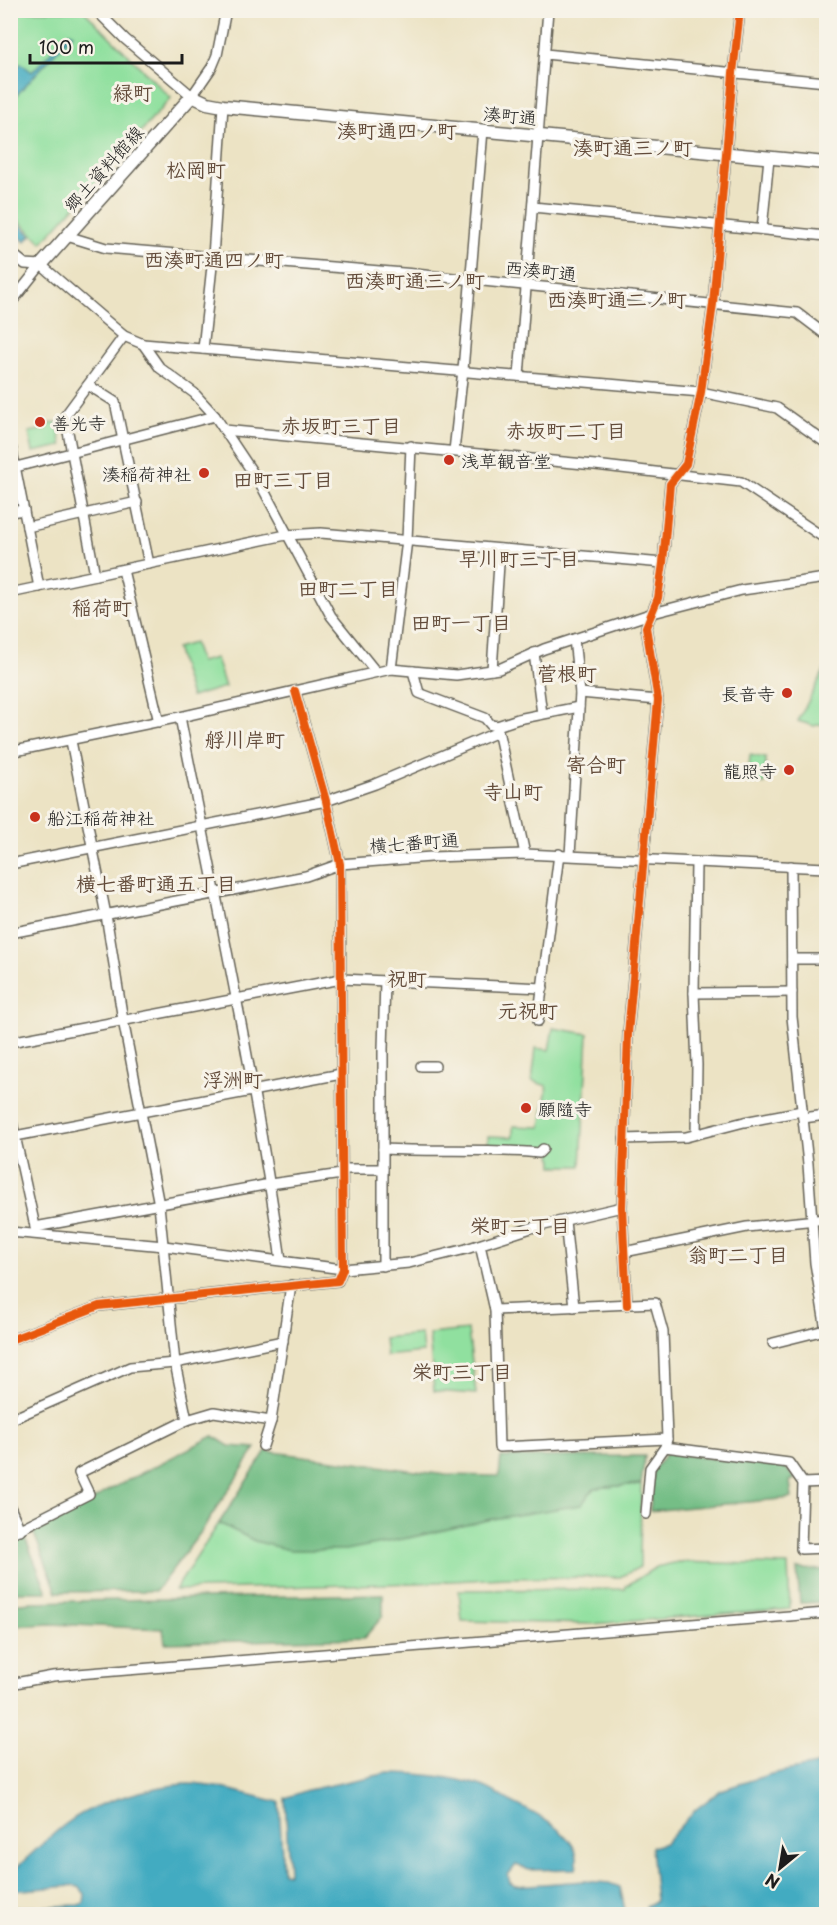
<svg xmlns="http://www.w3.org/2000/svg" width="837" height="1925" viewBox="0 0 837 1925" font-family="'Playpen Sans','Klee One',sans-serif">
	<rect width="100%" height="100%" fill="#f7f3e8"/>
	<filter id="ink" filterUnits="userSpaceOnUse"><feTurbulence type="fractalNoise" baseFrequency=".0167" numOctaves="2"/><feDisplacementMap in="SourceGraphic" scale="12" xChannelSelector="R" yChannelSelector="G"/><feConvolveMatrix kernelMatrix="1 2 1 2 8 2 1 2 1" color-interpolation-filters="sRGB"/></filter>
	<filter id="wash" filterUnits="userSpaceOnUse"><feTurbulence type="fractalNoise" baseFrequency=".008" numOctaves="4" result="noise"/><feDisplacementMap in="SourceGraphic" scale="24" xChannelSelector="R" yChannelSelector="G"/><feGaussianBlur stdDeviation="1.35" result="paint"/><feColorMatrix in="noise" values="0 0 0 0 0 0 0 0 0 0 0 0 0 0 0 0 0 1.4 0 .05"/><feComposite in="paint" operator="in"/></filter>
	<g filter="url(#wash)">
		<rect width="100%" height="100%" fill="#ece3c4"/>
		<!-- green -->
		<g fill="#90e09f" stroke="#567e5e" stroke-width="1.5">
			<polygon points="10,11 84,11 171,98 42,243 11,213"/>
			<polygon points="57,422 62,446 33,452 29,432 46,429 45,425"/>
			<polygon points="194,643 200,662 216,658 225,687 191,697 176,648"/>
			<polygon points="826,667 826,723 814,726 798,721"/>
			<polygon points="750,755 766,758 765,784 748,782"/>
			<polygon points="553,1028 588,1034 581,1166 553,1166 552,1148 488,1147 488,1136 513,1137 513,1126 541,1127 547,1086 532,1081 536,1048 549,1050"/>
			<polygon points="468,1330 476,1394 434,1391 429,1334"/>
			<polygon points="421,1334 423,1352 386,1356 384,1338"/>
			<polygon points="641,1484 640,1567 620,1577 505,1578 419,1583 175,1590 219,1523 255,1541 408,1538 492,1519 594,1488"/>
			<polygon points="678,1562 788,1565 790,1609 592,1624 462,1621 459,1590 625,1589 626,1586 656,1567"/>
		</g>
		<!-- forest -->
		<g fill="#74be86" stroke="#486d51" stroke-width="1.5">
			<polygon points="213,1436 229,1446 256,1448 201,1532 156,1591 57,1592 33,1531 55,1518 88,1503 107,1491"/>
			<polygon points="266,1451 446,1475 499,1476 501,1457 645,1456 641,1484 594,1488 581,1505 492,1519 408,1538 346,1550 289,1550 255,1541 219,1523"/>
			<polygon points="667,1453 785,1467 795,1479 790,1481 792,1498 650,1511 653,1470"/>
			<polygon points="24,1535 47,1592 11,1592 11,1540"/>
			<polygon points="797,1569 826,1570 826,1602 800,1603"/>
			<polygon points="383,1594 383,1616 364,1638 165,1643 163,1629 51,1624 11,1626 11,1604 31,1602"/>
		</g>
		<!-- water -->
		<g fill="#42abc1" stroke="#2f646e" stroke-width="1.5">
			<polygon points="70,32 73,34 11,101 11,75 21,63 32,72"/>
			<polygon points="10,216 31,235 25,242 11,228"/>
			<polygon points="826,1763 826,1914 647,1914 646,1906 656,1901 651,1847 665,1843 695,1810 721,1790 771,1774"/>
			<path d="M388,1773C420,1773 448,1776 479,1785C490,1788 501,1796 512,1802C534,1813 586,1837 576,1869L529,1870L516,1865L508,1875L510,1883L515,1886L585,1881L609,1883L620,1887L626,1914H11V1908L78,1905L84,1903L85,1894L79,1887L73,1886L11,1891V1872C31,1856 48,1836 70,1821C96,1802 156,1785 188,1784C214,1784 254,1796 279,1802L283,1872L289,1873L285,1798L308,1790Z"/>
		</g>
	</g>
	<g filter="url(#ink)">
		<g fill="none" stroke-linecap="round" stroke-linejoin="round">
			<defs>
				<g id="minor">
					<polyline points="96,10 125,39 192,96 212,67 217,55 226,10"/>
					<polyline points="545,54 826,82"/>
					<polyline points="533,207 826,236"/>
					<polyline points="762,229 769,158"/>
					<polyline points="67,236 106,248 415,274 797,313 826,335"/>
					<polyline points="10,252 25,264 41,265 124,336 143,344 701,392 777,408 826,443"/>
					<polyline points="10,304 41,265"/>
					<polyline points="143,344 160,368 194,393 215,416 261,485 331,616 376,672"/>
					<polyline points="203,349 213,257 223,106"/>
					<polyline points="519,376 548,10"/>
					<polyline points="88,385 115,402 149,564"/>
					<polyline points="224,430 595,465 741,482 826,539"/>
					<polyline points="10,441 39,587"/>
					<polyline points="454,451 463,370 483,130"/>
					<polyline points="16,467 215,416"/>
					<polyline points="10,512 24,510"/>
					<polyline points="27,527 137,502"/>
					<polyline points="123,570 159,722"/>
					<polyline points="95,575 65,416 124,336"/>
					<polyline points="10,593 286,535 321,533 663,563"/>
					<polyline points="534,653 542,714"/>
					<polyline points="391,669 407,540 411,446"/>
					<polyline points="492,670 500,549"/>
					<polyline points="413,671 419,693 485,718 491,725 497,726 518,719 579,707"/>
					<polyline points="580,693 658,700"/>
					<path d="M180,717C216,898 255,1078 281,1260"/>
					<polyline points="497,726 525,854"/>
					<polyline points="71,741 106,915 123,1020 159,1205 175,1363 187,1420"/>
					<polyline points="10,752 180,717 391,669 456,675 499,669 544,649 653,613 742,590 826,578"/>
					<polyline points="570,855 580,693 574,639"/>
					<polyline points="696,863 694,993 697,1065 696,1134"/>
					<polyline points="10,864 326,801 375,784 498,732"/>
					<polyline points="791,866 792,1017 808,1164 815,1263 826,1330"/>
					<polyline points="10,933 306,876 340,864 431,857 525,854 826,868"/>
					<polyline points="792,959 826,959"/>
					<polyline points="694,993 792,992"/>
					<polyline points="538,1021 559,854"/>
					<polyline points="10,1042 341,979 543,988"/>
					<polyline points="421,1066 435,1066"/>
					<polyline points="10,1113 36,1231"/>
					<polyline points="803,1118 826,1115"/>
					<polyline points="10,1137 341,1074"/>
					<polyline points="624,1139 686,1137 744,1122 802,1111"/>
					<path d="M383,1149C435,1152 487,1148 539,1153L543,1149"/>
					<polyline points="342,1169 383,1169"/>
					<polyline points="565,1221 574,1307"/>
					<polyline points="35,1227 270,1184 342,1174"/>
					<polyline points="10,1232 164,1246 343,1269 409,1263 466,1249 531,1228 622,1207"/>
					<polyline points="480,1245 495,1310 499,1447 667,1439"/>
					<polyline points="624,1252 747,1227 826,1219"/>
					<polyline points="383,1266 383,1049 385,981"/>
					<polyline points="627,1305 622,1207 628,1034 658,700 646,627 658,598 663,563 670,484 686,464 701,392 713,304 733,73 740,10"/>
					<polyline points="495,1310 655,1303 663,1332 667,1439 665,1447 650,1468 646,1514"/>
					<polyline points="10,1340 99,1306 338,1281 343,1269 340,864 326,801 295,691"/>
					<polyline points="773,1343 825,1330"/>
					<polyline points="10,1420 130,1367 175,1363 283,1341"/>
					<polyline points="263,1446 271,1421 291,1285"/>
					<polyline points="665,1447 789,1463 803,1483 801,1549 826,1548"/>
					<polyline points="803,1483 826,1482"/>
					<polyline points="10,1507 20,1530"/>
					<polyline points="10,1534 89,1494 79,1473 187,1420 214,1412 271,1421"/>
					<polyline points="10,1684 53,1676 826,1613"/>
				</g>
				<polyline id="major" points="41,265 192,96 207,103 223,106 826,163"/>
			</defs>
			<!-- minor casing -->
			<use href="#minor" stroke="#656257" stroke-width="12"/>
			<!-- major casing -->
			<use href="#major" stroke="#656257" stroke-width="15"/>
			<!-- minor -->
			<use href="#minor" stroke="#fff" stroke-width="9"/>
			<!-- major -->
			<use href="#major" stroke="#fff" stroke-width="12"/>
			<defs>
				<g id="cycleway">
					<polyline points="627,1305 622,1207 628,1034 658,700 646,627 658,598 663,563 670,484 686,464 701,392 713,304 733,73 740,10"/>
					<polyline points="10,1340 99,1306 338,1281 343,1269 340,864 326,801 295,691"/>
				</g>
			</defs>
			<!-- cycleway casing -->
			<use href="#cycleway" stroke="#f7f3e8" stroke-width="11"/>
			<!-- cycleway -->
			<use href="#cycleway" stroke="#e8590c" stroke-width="8"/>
		</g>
	</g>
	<!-- markers -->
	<g fill="#c8321e" stroke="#f7f3e8" stroke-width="2">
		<circle cx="40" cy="422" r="6"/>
		<circle cx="449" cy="460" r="6"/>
		<circle cx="204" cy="473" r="6"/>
		<circle cx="787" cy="693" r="6"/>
		<circle cx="789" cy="770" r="6"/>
		<circle cx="35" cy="817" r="6"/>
		<circle cx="526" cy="1108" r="6"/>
	</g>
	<g text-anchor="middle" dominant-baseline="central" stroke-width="6" stroke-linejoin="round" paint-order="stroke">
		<!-- street labels -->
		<g font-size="18" fill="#1c1c1c" stroke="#f7f3e8">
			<text transform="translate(510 115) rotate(5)">湊町通</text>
			<text transform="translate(103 168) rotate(-48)">郷土資料館線</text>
			<text transform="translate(541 270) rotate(6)">西湊町通</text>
			<text transform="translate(414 842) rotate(-4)">横七番町通</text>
		</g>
		<!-- poi labels -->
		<g font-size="18" fill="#1c1c1c" stroke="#f7f3e8" text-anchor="start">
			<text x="52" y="422">善光寺</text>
			<text x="461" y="460">浅草観音堂</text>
			<text x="192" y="473" text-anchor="end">湊稲荷神社</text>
			<text x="775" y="693" text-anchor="end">長音寺</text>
			<text x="777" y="770" text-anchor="end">龍照寺</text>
			<text x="47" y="817">船江稲荷神社</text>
			<text x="538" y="1108">願隨寺</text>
		</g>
		<!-- neighbourhood labels -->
		<g font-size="20" font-weight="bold" fill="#634c3b" stroke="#f7f3e8">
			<text x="133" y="92">緑町</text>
			<text x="397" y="130">湊町通四ノ町</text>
			<text x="633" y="147">湊町通三ノ町</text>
			<text x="196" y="169">松岡町</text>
			<text x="214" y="259">西湊町通四ノ町</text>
			<text x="415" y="280">西湊町通三ノ町</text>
			<text x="617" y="299">西湊町通二ノ町</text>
			<text x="341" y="425">赤坂町三丁目</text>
			<text x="566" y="430">赤坂町二丁目</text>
			<text x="283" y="479">田町三丁目</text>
			<text x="519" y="558">早川町三丁目</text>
			<text x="348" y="588">田町二丁目</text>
			<text x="102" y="607">稲荷町</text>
			<text x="461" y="622">田町一丁目</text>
			<text x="567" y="673">菅根町</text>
			<text x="245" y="739">艀川岸町</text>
			<text x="596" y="764">寄合町</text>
			<text x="513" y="791">寺山町</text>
			<text x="156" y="883">横七番町通五丁目</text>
			<text x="407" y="978">祝町</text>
			<text x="528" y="1010">元祝町</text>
			<text x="233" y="1079">浮洲町</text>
			<text x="520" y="1225">栄町二丁目</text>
			<text x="738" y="1254">翁町二丁目</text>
			<text x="462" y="1371">栄町三丁目</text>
		</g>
	</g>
	<!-- margin -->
	<rect width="837" height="1925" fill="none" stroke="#f7f3e8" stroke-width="36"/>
	<!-- north arrow -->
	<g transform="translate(780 1868) rotate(210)" stroke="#f7f3e8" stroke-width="4.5" paint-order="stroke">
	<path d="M0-4.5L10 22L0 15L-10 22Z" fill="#1c1c1c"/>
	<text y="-9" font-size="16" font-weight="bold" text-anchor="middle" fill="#1c1c1c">N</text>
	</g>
	<!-- scale -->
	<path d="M30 54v9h152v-9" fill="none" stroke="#1c1c1c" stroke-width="3"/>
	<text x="39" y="54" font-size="18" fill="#1c1c1c" stroke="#f7f3e8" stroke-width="4.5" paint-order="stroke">100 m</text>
</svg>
